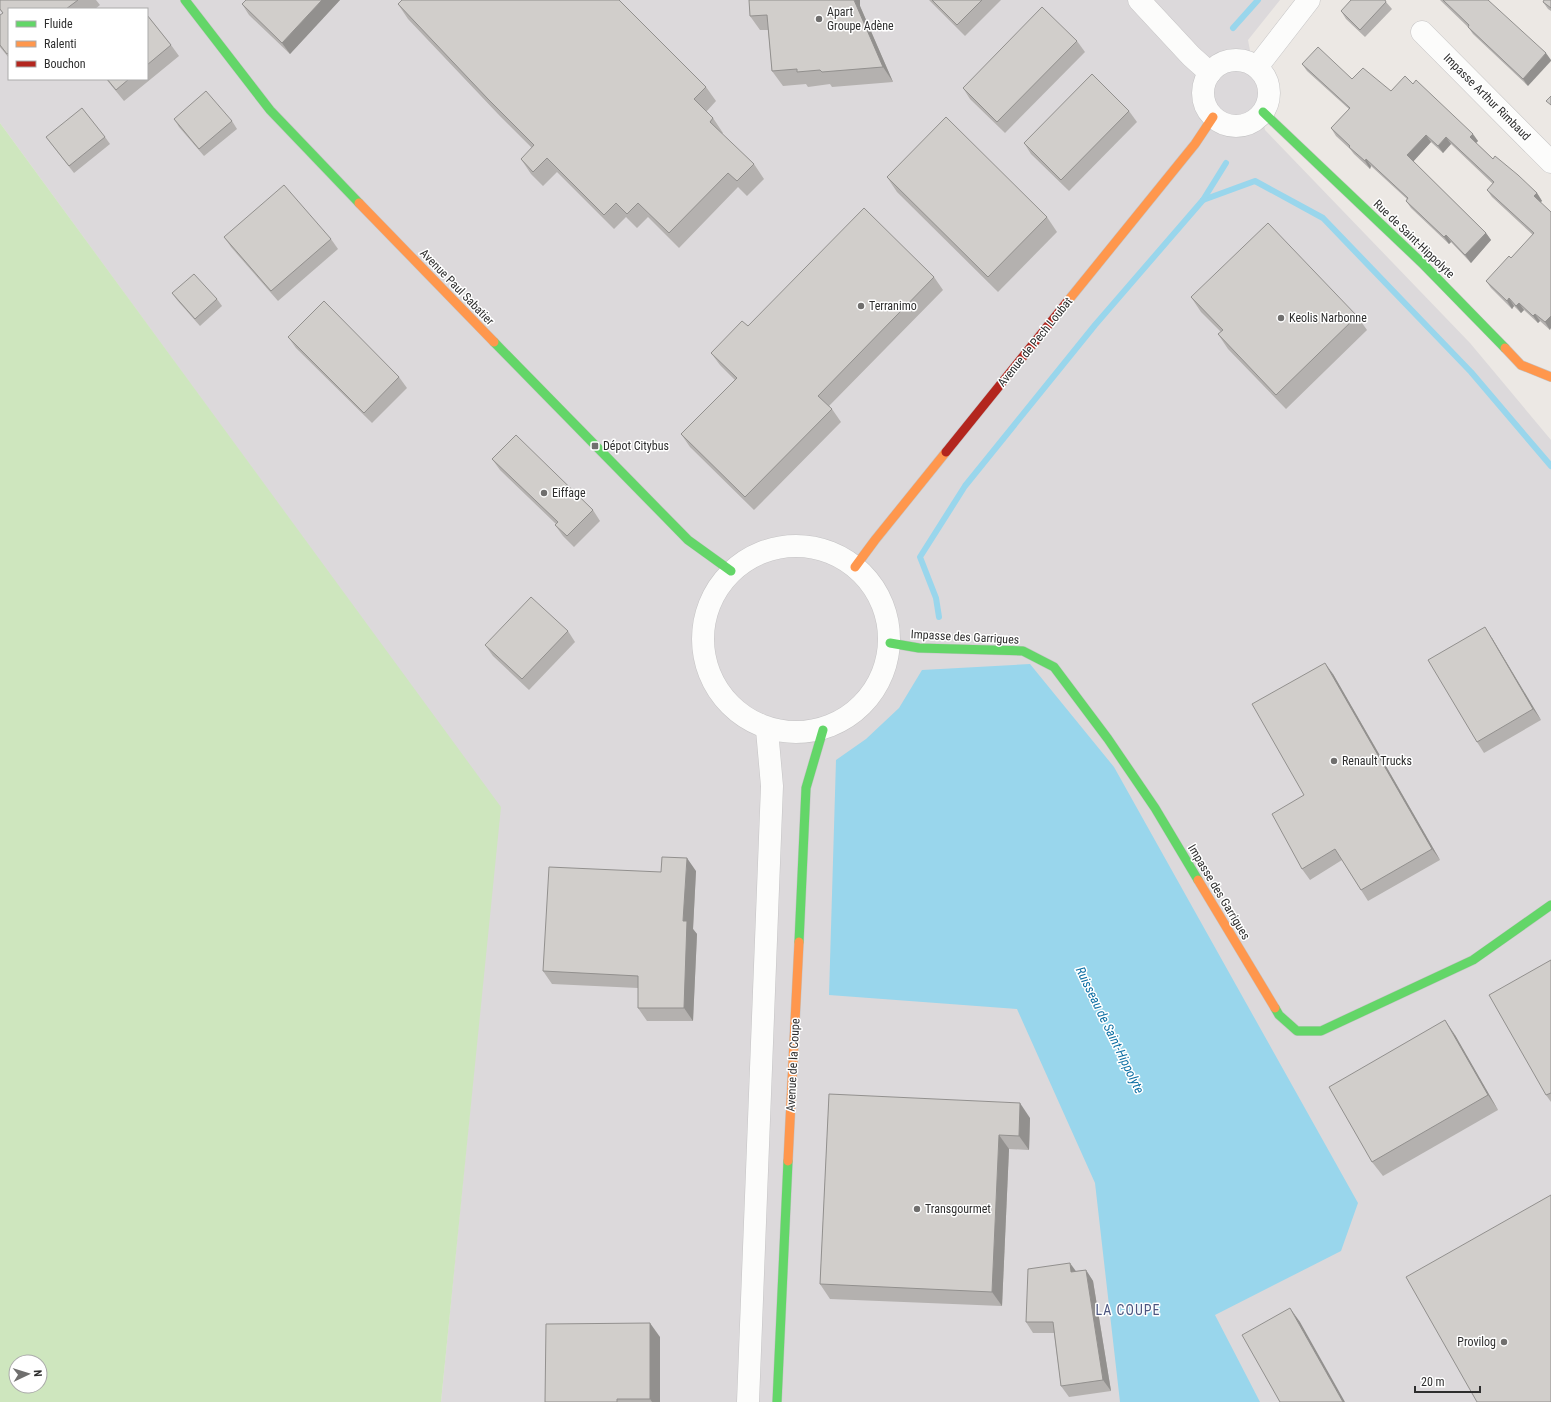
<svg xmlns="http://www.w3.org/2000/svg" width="1551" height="1402" viewBox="0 0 1551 1402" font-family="'Roboto Condensed',sans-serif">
	<rect width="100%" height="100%" fill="#ece8e4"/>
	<!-- industrial -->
	<path fill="#dcd9db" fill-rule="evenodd" d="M0,0H1280L1248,40L1265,130L1470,343L1551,440V1402H441L500,807L0,123ZM9,9H147V79H9Z"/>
	<!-- green -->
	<path fill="#cee6be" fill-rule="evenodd" d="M0,123L501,807L441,1402H0ZM16,1362H40V1386H16Z"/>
	<!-- water -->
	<polygon fill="#99d6ec" points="1030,664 1114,767 1358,1203 1341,1251 1215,1315 1260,1402 1120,1402 1095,1183 1017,1009 829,995 836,760 866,739 899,708 922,670"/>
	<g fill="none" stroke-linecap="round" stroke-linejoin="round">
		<!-- stream -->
		<g stroke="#99d6ec" stroke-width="6">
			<polyline points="1233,28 1258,0"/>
			<polyline points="1203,200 1255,181 1323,218 1471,372 1551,466"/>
			<polyline points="939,617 936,598 920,557 965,486 1095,325 1203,200 1226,163"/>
		</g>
		<defs>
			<g id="street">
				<polyline points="1139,0 1191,56 1210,73"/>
				<polyline points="1422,32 1551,162"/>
				<circle cx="1236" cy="93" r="33"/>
				<polyline points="1257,67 1309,0"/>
				<circle cx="796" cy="639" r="93"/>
				<polyline points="748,1402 772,786 767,730"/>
			</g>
			<g id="fast">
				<polyline points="185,0 270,110 359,203"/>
				<polyline points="1263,112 1423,264 1505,348"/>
				<polyline points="494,342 688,540 731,571"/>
				<polyline points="890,643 919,648 1023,651 1054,667 1108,739 1155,808 1198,880"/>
				<polyline points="799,942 806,788 823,730"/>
				<polyline points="1275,1008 1279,1015 1297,1031 1321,1031 1473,960 1551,905"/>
				<polyline points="777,1402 788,1161"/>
			</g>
			<g id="slow">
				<polyline points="359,203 494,342"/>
				<polyline points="1067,302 1195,144 1213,117"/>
				<polyline points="1505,348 1521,365 1551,377"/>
				<polyline points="855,567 875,540 946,452"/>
				<polyline points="1198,880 1275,1008"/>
				<polyline points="788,1161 799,942"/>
			</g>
			<polyline id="jam" points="946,452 1067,302"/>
		</defs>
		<!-- street casing -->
		<use href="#street" stroke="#c5c4c5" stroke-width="23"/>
		<!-- fast casing -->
		<use href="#fast" stroke="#c5c4c5" stroke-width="10"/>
		<!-- slow casing -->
		<use href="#slow" stroke="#c5c4c5" stroke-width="10"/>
		<!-- jam casing -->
		<use href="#jam" stroke="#c5c4c5" stroke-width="10"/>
		<!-- street -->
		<use href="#street" stroke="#fcfcfb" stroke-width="22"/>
		<!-- fast -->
		<use href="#fast" stroke="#63d668" stroke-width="9"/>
		<!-- slow -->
		<use href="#slow" stroke="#ff974d" stroke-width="9"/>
		<!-- jam -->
		<use href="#jam" stroke="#b3261e" stroke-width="9"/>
	</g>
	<!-- wall -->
	<g fill="#b4b1af">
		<polygon points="0,0 96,0 100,5 95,9 9,9 9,58 0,47 0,15 3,13 0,10"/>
		<polygon points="246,0 340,0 290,54 249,15 242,4"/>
		<polygon points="929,0 1001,0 965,36"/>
		<polygon points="1440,0 1488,0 1528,86 1473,34 1468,27"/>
		<polygon points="1551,0 1551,11 1548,9 1543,2"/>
		<polygon points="1386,2 1392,9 1365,37 1346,19 1341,11"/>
		<polygon points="398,4 706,87 716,101 706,112 713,118 723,133 722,134 754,164 764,179 747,196 738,187 679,248 648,217 637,228 626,217 614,229 557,172 543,186 531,174 521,159 532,148 498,114 408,19"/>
		<polygon points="860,6 893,82 832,87 830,84 808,87 806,84 783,86 772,71 768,30 760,30 750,16"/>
		<polygon points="147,15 171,45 179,56 124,101 106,79 147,79"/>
		<polygon points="1077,41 1085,52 1005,133 970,99 963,88"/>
		<polygon points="1302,64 1352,79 1391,91 1478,141 1476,143 1493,159 1537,193 1542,201 1541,202 1550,330 1540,321 1538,323 1524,310 1521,313 1514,306 1512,309 1491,288 1486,281 1511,258 1533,235 1492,197 1487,190 1493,184 1451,144 1443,153 1431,142 1413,161 1486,233 1491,240 1471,263 1451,242 1449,244 1411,208 1406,201 1407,199 1371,166 1370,169 1354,154 1350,149 1336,136 1331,128 1349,109 1307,71"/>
		<polygon points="1129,111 1137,122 1069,191 1031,154 1024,143"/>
		<polygon points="174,119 232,121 237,129 204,156 179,127"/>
		<polygon points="46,137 105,137 110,144 74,173"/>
		<polygon points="887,177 1047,217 1057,232 998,292 897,192"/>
		<polygon points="224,237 331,239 338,249 278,301 231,247"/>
		<polygon points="934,277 943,290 829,406 832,409 841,422 754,510 690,447 681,434 735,380 720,365 711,353 748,326"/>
		<polygon points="172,293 217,299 222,306 200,326 177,300"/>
		<polygon points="1191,297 1357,316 1367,330 1286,409 1228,349 1218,334 1221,332 1201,312"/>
		<polygon points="288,337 399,377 407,388 372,423 296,348"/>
		<polygon points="492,459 593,510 600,521 574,547 563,536 555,525 556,524 500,470"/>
		<polygon points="568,631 575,642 529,690 493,656 485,645"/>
		<polygon points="1492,638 1541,720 1484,753 1477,742"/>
		<polygon points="1333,674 1440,860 1368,901 1361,890 1342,860 1310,880 1302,869 1304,795"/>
		<polygon points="696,871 693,929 697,934 693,1021 647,1021 638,1008 638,988 552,984 543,971 661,872"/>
		<polygon points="1551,960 1551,1102 1546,1095"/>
		<polygon points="1455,1035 1498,1110 1383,1176 1372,1162"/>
		<polygon points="829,1094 1030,1118 1029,1150 1009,1149 1002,1306 830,1299 820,1284"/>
		<polygon points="1086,1270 1093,1281 1111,1391 1069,1397 1061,1386 1054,1333 1033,1333 1026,1322 1076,1271"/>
		<polygon points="660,1337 660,1402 545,1402"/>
	</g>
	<!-- shaded-wall -->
	<g fill="#92908e">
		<polygon points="322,0 340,0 290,54 282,43"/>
		<polygon points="854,0 860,0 860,6 893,82 883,67"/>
		<polygon points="1546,53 1551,60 1551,61 1528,86 1523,79"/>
		<polygon points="1473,134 1478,141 1475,144 1470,137"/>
		<polygon points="1426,135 1431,142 1412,163 1407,155"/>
		<polygon points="1446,137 1451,144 1443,153 1438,146"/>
		<polygon points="1366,159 1371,166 1370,169 1365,161"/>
		<polygon points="1537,193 1542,201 1539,203 1534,196"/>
		<polygon points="1486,233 1491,240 1471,263 1465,255"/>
		<polygon points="1446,235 1451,242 1449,244 1444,237"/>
		<polygon points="1509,298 1514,306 1512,309 1507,301"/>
		<polygon points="1519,303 1524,310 1521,313 1516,306"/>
		<polygon points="1535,314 1540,321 1538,323 1533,316"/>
		<polygon points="1551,316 1551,328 1550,330 1545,322"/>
		<polygon points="1485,627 1492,638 1541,720 1533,709"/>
		<polygon points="1325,663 1333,674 1440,860 1432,849"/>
		<polygon points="687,858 696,871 693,929 697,934 693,1021 684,1008 683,921"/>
		<polygon points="1445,1020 1455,1035 1498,1110 1488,1095"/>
		<polygon points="1020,1103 1030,1118 1029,1150 1019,1136"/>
		<polygon points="999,1135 1009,1149 1002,1306 992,1292"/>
		<polygon points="1070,1263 1078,1274 1071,1272"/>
		<polygon points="1086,1270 1093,1281 1111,1391 1103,1380"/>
		<polygon points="1290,1308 1300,1322 1345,1402 1343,1402"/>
		<polygon points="650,1323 660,1337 660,1402 652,1402 650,1399"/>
	</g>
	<!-- building -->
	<g fill="#d1cecb" stroke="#92908e">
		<polygon points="0,0 78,0 66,9 9,9 9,52 7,54 0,45 0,15 3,13 0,9"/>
		<polygon points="246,0 322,0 282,43 242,4"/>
		<polygon points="402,0 619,0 706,87 694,99 713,118 710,122 754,164 737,181 728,173 669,233 638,203 627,214 616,203 604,215 547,158 533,172 521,159 534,145 488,99 398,4"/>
		<polygon points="749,0 854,0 883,67 822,72 820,70 797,72 797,69 772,71 767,15 750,16"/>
		<polygon points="932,0 982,0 957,25"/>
		<polygon points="1351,0 1385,0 1386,2 1360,30 1341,11"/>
		<polygon points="1443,0 1488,0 1546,53 1523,79 1468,27 1469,25"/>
		<polygon points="1544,0 1551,0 1551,8 1543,2"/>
		<polygon points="1042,7 1077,41 997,122 963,88"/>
		<polygon points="147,15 171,45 147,65"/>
		<polygon points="1318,47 1352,79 1363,68 1391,91 1405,76 1413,84 1416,80 1473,134 1470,137 1493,159 1495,156 1518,175 1537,193 1534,196 1551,212 1551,316 1545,322 1535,314 1533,316 1519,303 1516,306 1509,298 1507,301 1486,281 1509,256 1511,258 1534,233 1487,190 1494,182 1446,137 1438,146 1426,135 1407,155 1486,233 1465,255 1446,235 1444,237 1406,201 1408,198 1366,159 1365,161 1349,147 1350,146 1331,128 1350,108 1302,64"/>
		<polygon points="1092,74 1129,111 1061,180 1024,143"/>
		<polygon points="107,79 129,79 116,90"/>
		<polygon points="206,91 232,121 199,149 174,119"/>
		<polygon points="1551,96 1551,105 1546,101"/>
		<polygon points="82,108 105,137 69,166 46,137"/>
		<polygon points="946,117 1047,217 988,277 887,177"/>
		<polygon points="284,185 331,239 271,291 224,237"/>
		<polygon points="864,208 934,277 818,396 832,409 745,497 681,434 737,378 711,353 742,321 748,326"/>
		<polygon points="1268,223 1357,316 1276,395 1218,334 1223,330 1191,297"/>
		<polygon points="194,274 217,299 195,319 172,293"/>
		<polygon points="324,301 399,377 364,413 288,337"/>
		<polygon points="516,435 593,510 567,536 555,525 558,522 492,459"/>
		<polygon points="531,597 568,631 522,679 485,645"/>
		<polygon points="1485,627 1533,709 1477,742 1428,660"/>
		<polygon points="1325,663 1432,849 1361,890 1335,849 1302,869 1272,814 1304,795 1252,704"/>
		<polygon points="662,857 687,858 683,921 687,921 684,1008 638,1008 638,976 543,971 549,867 661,872"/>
		<polygon points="1551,960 1551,1093 1546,1095 1489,995"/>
		<polygon points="1445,1020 1488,1095 1372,1162 1329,1087"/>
		<polygon points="829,1094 1020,1103 1019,1136 999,1135 992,1292 820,1284"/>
		<polygon points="1551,1195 1551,1402 1477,1402 1406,1277"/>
		<polygon points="1070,1263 1071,1272 1086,1270 1103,1380 1061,1386 1053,1322 1026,1322 1028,1269"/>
		<polygon points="1290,1308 1343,1402 1280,1402 1242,1335"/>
		<polygon points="650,1323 650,1399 617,1399 617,1402 545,1402 546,1324"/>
	</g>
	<!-- markers -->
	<g fill="#706f6e" stroke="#fff" stroke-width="1.5">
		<circle cx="819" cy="19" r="4"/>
		<circle cx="861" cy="306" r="4"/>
		<circle cx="1281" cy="318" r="4"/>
		<rect x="591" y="442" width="8" height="8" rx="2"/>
		<circle cx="544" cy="493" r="4"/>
		<circle cx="1334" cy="761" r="4"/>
		<circle cx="917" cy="1209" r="4"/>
		<circle cx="1504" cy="1342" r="4"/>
	</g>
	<g text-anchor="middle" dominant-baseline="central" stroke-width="3" stroke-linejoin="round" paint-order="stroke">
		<!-- poi labels -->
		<g font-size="12" fill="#2e2e2e" stroke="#fff" text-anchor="start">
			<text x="827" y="12">Apart<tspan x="827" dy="14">Groupe Adène</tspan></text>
			<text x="869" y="306">Terranimo</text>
			<text x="1289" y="318">Keolis Narbonne</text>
			<text x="603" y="446">Dépot Citybus</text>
			<text x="552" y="493">Eiffage</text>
			<text x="1342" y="761">Renault Trucks</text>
			<text x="925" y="1209">Transgourmet</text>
			<text x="1496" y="1342" text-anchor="end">Provilog</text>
		</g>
		<!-- street labels -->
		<g font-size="12" fill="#2e2e2e" stroke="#fff">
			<text transform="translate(1487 97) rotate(45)">Impasse Arthur Rimbaud</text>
			<text transform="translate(1414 239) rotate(44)">Rue de Saint-Hippolyte</text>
			<text transform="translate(457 287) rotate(46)">Avenue Paul Sabatier</text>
			<text transform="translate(1035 342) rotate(-51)">Avenue de Pech Loubat</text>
			<text transform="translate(965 637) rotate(3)">Impasse des Garrigues</text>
			<text transform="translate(1219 892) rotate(59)">Impasse des Garrigues</text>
			<text transform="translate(793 1065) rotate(-87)">Avenue de la Coupe</text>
		</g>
		<!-- water labels -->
		<g font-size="13" font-style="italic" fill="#0d6fa3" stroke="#fff">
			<text transform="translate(1110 1030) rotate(64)">Ruisseau de Saint-Hippolyte</text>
		</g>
		<!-- quarter labels -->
		<g font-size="14" letter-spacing="1" fill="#4d5680" stroke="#fff">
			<text x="1128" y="1310">LA COUPE</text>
		</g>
	</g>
	<!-- legend -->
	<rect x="8" y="8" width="140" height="72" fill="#ffffff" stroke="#ababab"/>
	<rect x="16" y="21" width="20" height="6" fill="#63d668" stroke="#ababab"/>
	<text x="44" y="28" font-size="12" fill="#2e2e2e">Fluide</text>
	<rect x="16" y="41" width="20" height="6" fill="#ff974d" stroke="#ababab"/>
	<text x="44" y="48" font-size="12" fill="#2e2e2e">Ralenti</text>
	<rect x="16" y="61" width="20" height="6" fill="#b3261e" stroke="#ababab"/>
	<text x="44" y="68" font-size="12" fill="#2e2e2e">Bouchon</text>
	<!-- north arrow -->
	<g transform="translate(28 1374) rotate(86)"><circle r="19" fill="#ffffff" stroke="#ababab"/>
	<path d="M0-3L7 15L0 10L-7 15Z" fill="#706f6e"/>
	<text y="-6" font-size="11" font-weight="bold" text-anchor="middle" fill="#2e2e2e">N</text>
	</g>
	<!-- scale -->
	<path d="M1415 1386v6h65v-6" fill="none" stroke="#2e2e2e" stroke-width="2"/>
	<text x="1421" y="1386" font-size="12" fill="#2e2e2e" stroke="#ffffff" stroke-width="3" paint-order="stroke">20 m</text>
</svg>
